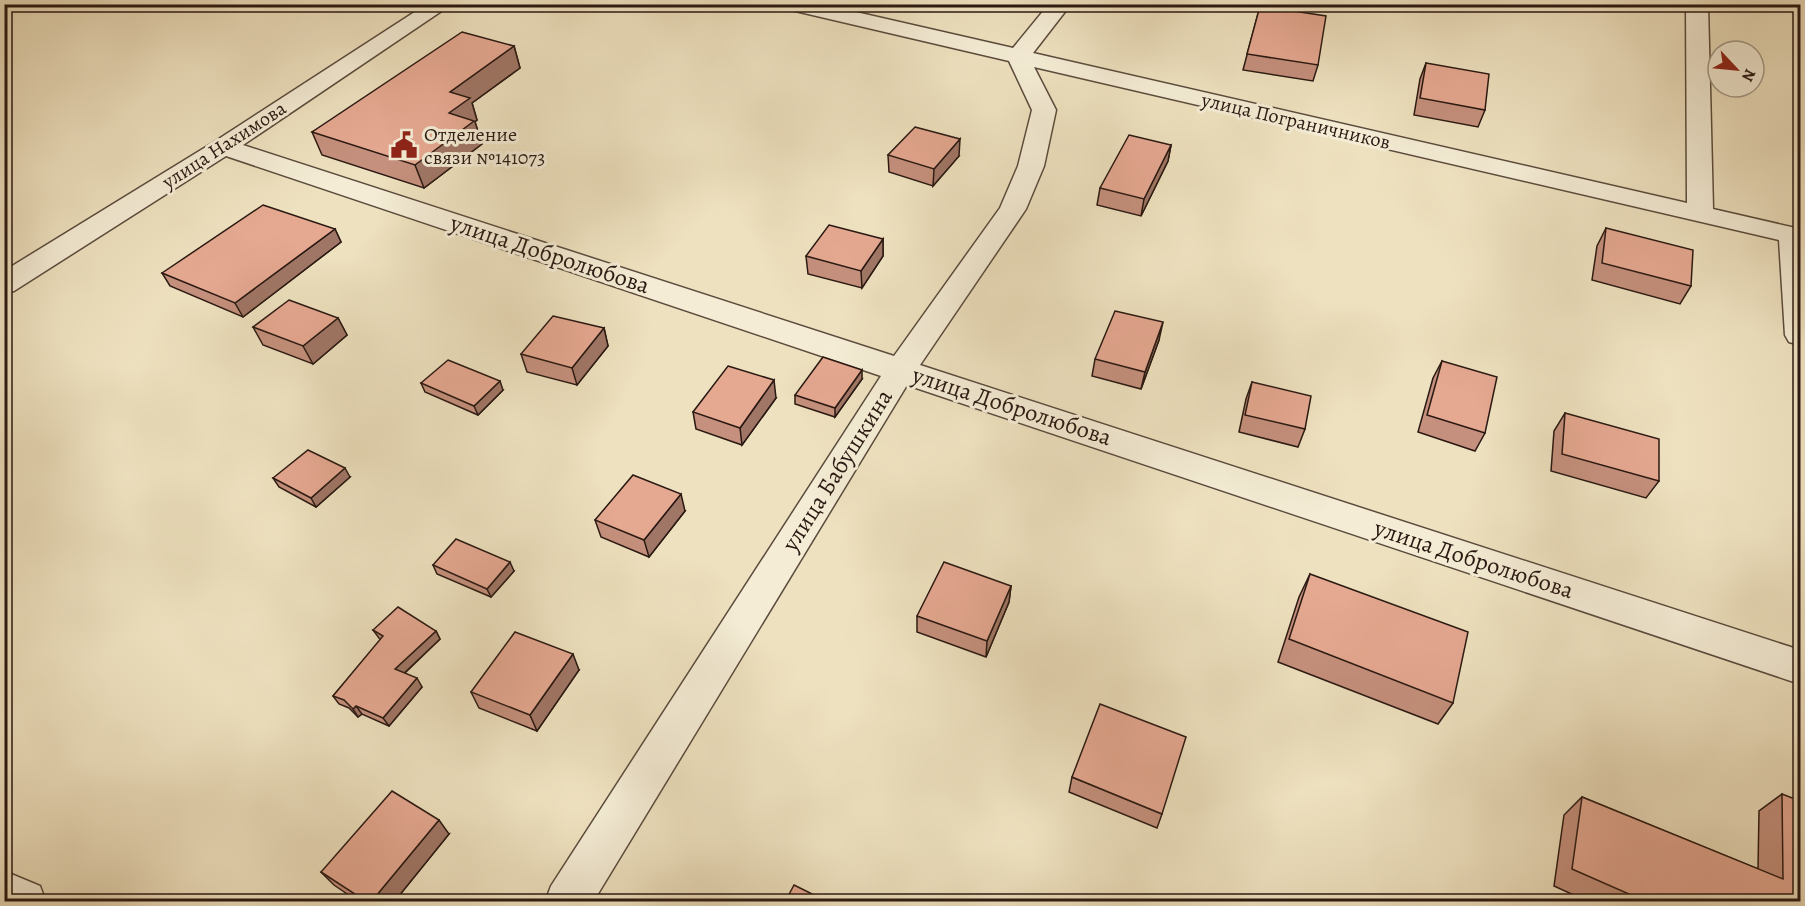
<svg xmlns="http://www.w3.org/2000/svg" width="1805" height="906" viewBox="0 0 1805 906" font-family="Alegreya,serif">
	<rect width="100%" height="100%" fill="#eee1bf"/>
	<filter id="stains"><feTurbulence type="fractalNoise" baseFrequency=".00333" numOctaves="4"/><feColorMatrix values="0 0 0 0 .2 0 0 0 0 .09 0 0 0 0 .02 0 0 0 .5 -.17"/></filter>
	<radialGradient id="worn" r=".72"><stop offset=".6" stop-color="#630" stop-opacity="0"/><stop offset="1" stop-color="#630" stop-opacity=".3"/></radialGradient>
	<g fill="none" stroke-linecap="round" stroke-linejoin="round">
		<defs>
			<g id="street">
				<polygon points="427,4 452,4 243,145 894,356 1000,208 1018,166 1032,110 1009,61 791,10 783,9 781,4 821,4 1013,48 1049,4 1071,4 1033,53 1687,203 1686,4 1708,4 1713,209 1800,229 1800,345 1789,342 1785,335 1779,240 1034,67 1056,110 1044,166 1026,209 920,365 1800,650 1800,684 907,385 593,902 545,902 551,886 881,376 226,156 14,291 4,293 4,271 214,142"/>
				<polygon points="4,871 40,886 46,902 4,902"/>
			</g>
		</defs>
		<!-- street casing -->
		<use href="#street" stroke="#5b4b3d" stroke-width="3"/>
		<!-- street -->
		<use href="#street" fill="#f4ecd5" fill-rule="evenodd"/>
	</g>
	<!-- wall -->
	<g fill="#c5907d" stroke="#2a1912" stroke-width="1.5">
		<polygon points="1260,6 1318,65 1313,81 1243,70"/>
		<polygon points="514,46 520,68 472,103 477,120 475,122 482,144 424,188 322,155 312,132"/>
		<polygon points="1426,63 1485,110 1478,127 1414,115 1420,79"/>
		<polygon points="1171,145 1168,161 1141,216 1097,205 1100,188"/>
		<polygon points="888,155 959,156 933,186 889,172"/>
		<polygon points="1606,228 1691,286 1680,304 1592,280 1597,246"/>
		<polygon points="335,229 341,242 243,317 170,286 162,273"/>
		<polygon points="883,239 883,256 862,288 808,274 806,256"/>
		<polygon points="338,318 347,335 313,364 263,345 253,327"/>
		<polygon points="604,328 608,346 577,385 527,372 521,354"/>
		<polygon points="1159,340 1141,389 1092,376 1095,359"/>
		<polygon points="1442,361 1485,433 1475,451 1418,432 1433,378"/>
		<polygon points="862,379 835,417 795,404 795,395"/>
		<polygon points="1252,382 1305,429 1298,447 1239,432 1246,399"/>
		<polygon points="421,383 503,390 478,415 425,392"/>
		<polygon points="776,398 742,445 696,429 693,412"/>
		<polygon points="1565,413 1659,481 1646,498 1551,471 1554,431"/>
		<polygon points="350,477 316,507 279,487 273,478"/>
		<polygon points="685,511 649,557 601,537 595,520"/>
		<polygon points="433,565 514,571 491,597 437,574"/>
		<polygon points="1310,574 1453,703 1438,724 1278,662 1299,597"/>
		<polygon points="1011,586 1009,602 986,657 917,632 917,616"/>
		<polygon points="373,630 436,631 440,639 405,673 422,687 389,726 362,714 358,717 349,708 339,704 333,696 381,640 379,638"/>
		<polygon points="579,670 537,731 479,708 471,692"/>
		<polygon points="1072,777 1162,814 1157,828 1069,792"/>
		<polygon points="1782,794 1800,902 1589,902 1554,886 1564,815 1582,797 1758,869 1759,811"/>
		<polygon points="449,834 394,902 359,902 334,885 321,872"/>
	</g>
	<!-- shaded-wall -->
	<g fill="#a07666" stroke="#2a1912" stroke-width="1.5">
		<polygon points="514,46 520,68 472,103 477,120 475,122 482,144 424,188 415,165 449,113 450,92"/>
		<polygon points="960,139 959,156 933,186 934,169"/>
		<polygon points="1171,145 1168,161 1141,216 1144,199"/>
		<polygon points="335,229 341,242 243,317 235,303"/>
		<polygon points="883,239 883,256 862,288 861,271"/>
		<polygon points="338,318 347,335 313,364 303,346"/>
		<polygon points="1163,322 1159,340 1141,389 1145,372"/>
		<polygon points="604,328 608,346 577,385 572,368"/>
		<polygon points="862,370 862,379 835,417 835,408"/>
		<polygon points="774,380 776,398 742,445 740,428"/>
		<polygon points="500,381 503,390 478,415 474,406"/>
		<polygon points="345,468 350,477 316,507 311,498"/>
		<polygon points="681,494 685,511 649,557 644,540"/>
		<polygon points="510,562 514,571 491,597 487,589"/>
		<polygon points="1011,586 1009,602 986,657 987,641"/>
		<polygon points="436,631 440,639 400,677 395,669"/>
		<polygon points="573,654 579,670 537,731 530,715"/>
		<polygon points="417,678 422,687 389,726 383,718"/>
		<polygon points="356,706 362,714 358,717 353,709"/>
		<polygon points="439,820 449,834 394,902 371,902"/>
	</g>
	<!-- building -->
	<g fill="#e5a891" stroke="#2a1912" stroke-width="1.5">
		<polygon points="1260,6 1326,16 1318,65 1247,54"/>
		<polygon points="462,32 514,46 450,92 470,98 449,113 474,121 415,165 312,132"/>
		<polygon points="1426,63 1489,74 1485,110 1420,98"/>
		<polygon points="915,127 960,139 934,169 888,155"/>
		<polygon points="1129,135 1171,145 1144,199 1100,188"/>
		<polygon points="263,205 335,229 235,303 162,273"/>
		<polygon points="829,225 883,239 861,271 806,256"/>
		<polygon points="1606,228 1693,250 1691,286 1602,263"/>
		<polygon points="289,300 338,318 303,346 253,327"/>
		<polygon points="1115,311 1163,322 1145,372 1095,359"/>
		<polygon points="553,316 604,328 572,368 521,354"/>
		<polygon points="823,357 862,370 835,408 795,395"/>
		<polygon points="448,360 500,381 474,406 421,383"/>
		<polygon points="1442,361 1497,377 1485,433 1427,415"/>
		<polygon points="728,366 774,380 740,428 693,412"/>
		<polygon points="1252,382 1311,396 1305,429 1245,415"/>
		<polygon points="1565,413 1659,439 1659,481 1562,454"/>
		<polygon points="308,450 345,468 311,498 273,478"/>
		<polygon points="633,475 681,494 644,540 595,520"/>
		<polygon points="456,539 510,562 487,589 433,565"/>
		<polygon points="944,562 1011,586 987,641 917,616"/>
		<polygon points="1310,574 1468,632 1453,703 1289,639"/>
		<polygon points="398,607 436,631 395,669 417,678 383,718 356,706 353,709 344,700 333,696 383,636 373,630"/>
		<polygon points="515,632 573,654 530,715 471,692"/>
		<polygon points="1100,704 1186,737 1162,814 1072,777"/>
		<polygon points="392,791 439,820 371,902 367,902 321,872"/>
		<polygon points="1782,794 1800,801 1800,902 1647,902 1572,869 1582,797 1783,879"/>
		<polygon points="794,885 828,902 785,902"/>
	</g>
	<!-- icons -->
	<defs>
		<symbol id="civic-bare" viewBox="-9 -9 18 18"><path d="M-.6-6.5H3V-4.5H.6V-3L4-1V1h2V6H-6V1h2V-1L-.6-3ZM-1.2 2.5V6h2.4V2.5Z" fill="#8f2418" stroke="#f4ecd5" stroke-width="2.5" paint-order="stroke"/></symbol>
	</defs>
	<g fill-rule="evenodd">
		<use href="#civic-bare" x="385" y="126" width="38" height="38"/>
	</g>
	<g text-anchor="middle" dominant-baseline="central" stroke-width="6" stroke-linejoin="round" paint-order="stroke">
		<!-- far-street labels -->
		<g font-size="20" fill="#2a1912" stroke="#f4ecd5">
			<text transform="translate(1296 121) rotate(13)">улица Пограничников</text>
			<text transform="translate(224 145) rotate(-33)">улица Нахимова</text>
		</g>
		<!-- far-poi labels -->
		<g font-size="20" fill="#2a1912" stroke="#f4ecd5" text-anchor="start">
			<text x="424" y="134">Отделение<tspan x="424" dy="23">связи №141073</tspan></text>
		</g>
		<!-- street labels -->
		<g font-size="24" fill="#2a1912" stroke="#f4ecd5">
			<text transform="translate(550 254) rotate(18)">улица Добролюбова</text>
			<text transform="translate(1012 406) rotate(18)">улица Добролюбова</text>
			<text transform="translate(837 470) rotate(-58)">улица Бабушкина</text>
			<text transform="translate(1474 559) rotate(18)">улица Добролюбова</text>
		</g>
	</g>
	<!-- margin -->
	<rect width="1805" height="906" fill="none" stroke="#eee1bf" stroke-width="24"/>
	<rect x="6" y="6" width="1793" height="894" fill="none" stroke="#2a1912" stroke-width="3"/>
	<rect x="12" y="12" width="1781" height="882" fill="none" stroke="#2a1912" stroke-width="1.5"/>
	<!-- north arrow -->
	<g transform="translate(1736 69) rotate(116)"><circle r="28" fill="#f4ecd5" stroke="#a39887" stroke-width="1.5"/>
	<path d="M0-4.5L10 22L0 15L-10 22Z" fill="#8f2418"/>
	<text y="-9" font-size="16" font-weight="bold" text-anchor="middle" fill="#2a1912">N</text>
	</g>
	<rect width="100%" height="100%" filter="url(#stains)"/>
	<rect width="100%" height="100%" fill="url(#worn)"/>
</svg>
